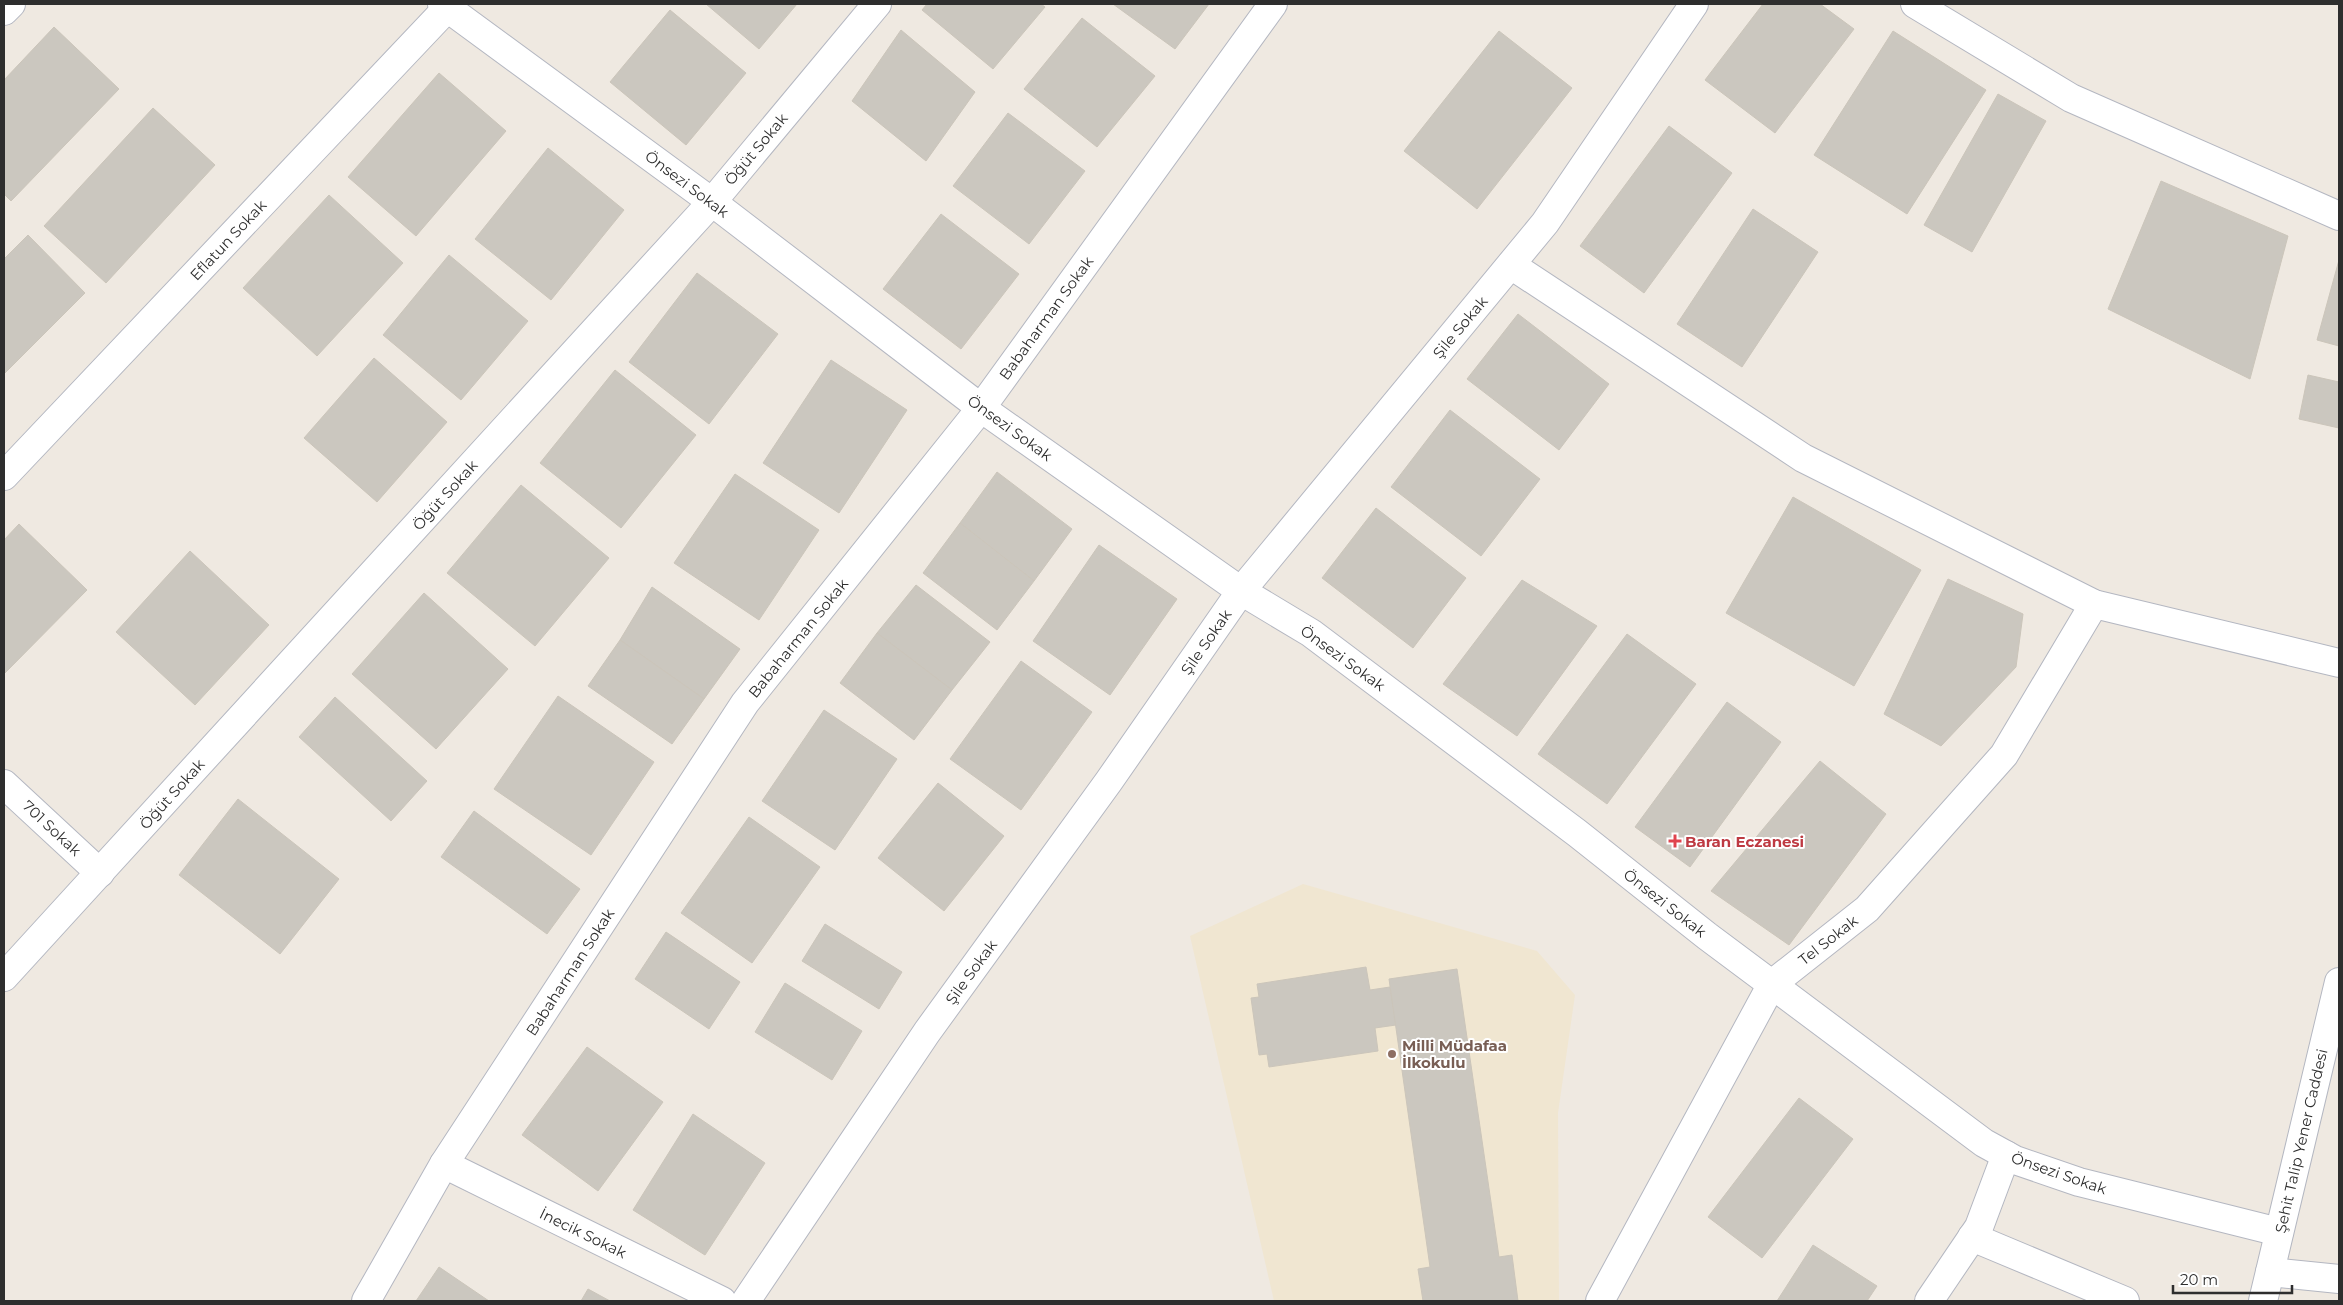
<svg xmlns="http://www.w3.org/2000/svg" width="2343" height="1305" viewBox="0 0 2343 1305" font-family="Montserrat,sans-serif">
	<rect width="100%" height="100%" fill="#efe9e1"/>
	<!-- education -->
	<polygon fill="#f0e6d1" points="1303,884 1537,951 1575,995 1558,1113 1559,1301 1274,1301 1190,936"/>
	<!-- building -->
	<g fill="#cbc7bf" stroke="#cbc5ba">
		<polygon points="706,4 797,4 759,49"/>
		<polygon points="927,4 1041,4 1045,7 993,69 922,10"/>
		<polygon points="1113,4 1209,4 1175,49"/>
		<polygon points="1763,4 1820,4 1854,29 1775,133 1705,80"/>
		<polygon points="670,10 746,73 686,145 610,82"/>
		<polygon points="1082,18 1155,76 1097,147 1024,89"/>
		<polygon points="54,27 119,89 11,201 4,194 4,80"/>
		<polygon points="901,30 975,92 926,161 852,101"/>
		<polygon points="1499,31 1572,88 1477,209 1404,151"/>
		<polygon points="1893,31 1986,90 1907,214 1814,155"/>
		<polygon points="439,73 506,131 416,236 348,177"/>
		<polygon points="1998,94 2046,121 1972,252 1924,225"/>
		<polygon points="153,108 215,165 106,283 44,226"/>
		<polygon points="1008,113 1085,171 1029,244 953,186"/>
		<polygon points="1669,126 1732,173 1644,293 1580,246"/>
		<polygon points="548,148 624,210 551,300 475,239"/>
		<polygon points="2161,181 2288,236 2250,379 2108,309"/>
		<polygon points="329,195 403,263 317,356 243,288"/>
		<polygon points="1753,209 1818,252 1742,367 1677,324"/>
		<polygon points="941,214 1019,274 961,349 883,289"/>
		<polygon points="28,235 85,293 4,374 4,259"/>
		<polygon points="449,255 528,321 461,400 383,335"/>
		<polygon points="2339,260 2339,346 2317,340"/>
		<polygon points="697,273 778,334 709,424 629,362"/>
		<polygon points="1518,314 1609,384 1559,450 1467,379"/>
		<polygon points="374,358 447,422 377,502 304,438"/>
		<polygon points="831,360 907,410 839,513 763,463"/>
		<polygon points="615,370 696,435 621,528 540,463"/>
		<polygon points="2308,375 2339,382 2339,428 2299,419"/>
		<polygon points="1450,410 1540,479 1481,556 1391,487"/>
		<polygon points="997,472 1072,529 1034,581 960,523"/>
		<polygon points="735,474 819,530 759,620 674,563"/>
		<polygon points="521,485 609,558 535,646 447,573"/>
		<polygon points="1793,497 1921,570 1854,686 1726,613"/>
		<polygon points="1376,508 1466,578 1413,648 1322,578"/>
		<polygon points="960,523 1034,581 997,630 923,573"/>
		<polygon points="19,524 87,590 4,674 4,540"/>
		<polygon points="1099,545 1177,599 1110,695 1033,641"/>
		<polygon points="190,551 269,625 195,705 116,632"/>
		<polygon points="1948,579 2023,614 2016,667 1941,746 1884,714"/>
		<polygon points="1522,580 1597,626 1517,736 1443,684"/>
		<polygon points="916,585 990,642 952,690 877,633"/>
		<polygon points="652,587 740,649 704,699 620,640"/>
		<polygon points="424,593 508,669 436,749 352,674"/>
		<polygon points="877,633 952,690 914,740 840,683"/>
		<polygon points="1627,634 1696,684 1607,804 1538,754"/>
		<polygon points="620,640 704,699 672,744 588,686"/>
		<polygon points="1021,661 1092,712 1021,810 950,759"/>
		<polygon points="558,696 654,762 591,855 494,789"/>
		<polygon points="335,697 427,781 391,821 299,737"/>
		<polygon points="1727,702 1781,742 1690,867 1635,827"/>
		<polygon points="824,710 897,759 835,850 762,801"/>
		<polygon points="1820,761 1886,814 1789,945 1711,891"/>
		<polygon points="938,783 1004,836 944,911 878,858"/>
		<polygon points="238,799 339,879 280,954 179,875"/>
		<polygon points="474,811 580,889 547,934 441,857"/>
		<polygon points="749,817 820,867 752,963 681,913"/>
		<polygon points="825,924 902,972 879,1009 802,961"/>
		<polygon points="666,932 740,982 709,1029 635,979"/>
		<polygon points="1366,967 1370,990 1390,987 1396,1025 1375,1028 1378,1051 1269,1067 1267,1054 1259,1055 1251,998 1259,997 1257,984"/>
		<polygon points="1457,969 1499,1257 1512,1255 1518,1301 1423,1301 1418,1269 1430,1267 1389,979"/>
		<polygon points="785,983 862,1031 832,1080 755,1032"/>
		<polygon points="587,1047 663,1102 598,1191 522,1135"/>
		<polygon points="1799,1098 1853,1139 1762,1258 1708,1217"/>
		<polygon points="693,1114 765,1163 705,1255 633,1210"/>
		<polygon points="1813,1245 1877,1286 1867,1301 1777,1301"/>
		<polygon points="439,1267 489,1301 416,1301"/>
		<polygon points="588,1289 610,1301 581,1301"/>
	</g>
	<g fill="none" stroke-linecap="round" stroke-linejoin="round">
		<defs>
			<g id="street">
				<polyline points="442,4 712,202 981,408 1241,591 1311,633 1577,833 1707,936 1984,1143 2015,1160 2079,1182 2279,1232"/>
				<polyline points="1915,4 2071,98 2339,216"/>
				<polyline points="4,11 11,4"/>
				<polyline points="1511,265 1803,458 2094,604 2339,663"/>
				<polyline points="4,476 451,4"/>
				<polyline points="4,784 100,873"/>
				<polyline points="4,977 712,202 877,4"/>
				<polyline points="444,1164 722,1301"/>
				<polyline points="1972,1237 2125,1301"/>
				<polyline points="2270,1272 2339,1279"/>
				<polyline points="366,1301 444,1164 745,703 981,408 1273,4"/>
				<polyline points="746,1301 927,1032 1109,781 1241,591 1545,223 1694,4"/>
				<polyline points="1600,1301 1772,984 1867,909 2004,755 2094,604"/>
				<polyline points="1929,1301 1979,1227 2006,1155"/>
			</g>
			<polyline id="secondary" points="2263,1301 2339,982"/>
		</defs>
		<!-- street casing -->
		<use href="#street" stroke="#b4b7c1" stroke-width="30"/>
		<!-- secondary casing -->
		<use href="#secondary" stroke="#b4b7c1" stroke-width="30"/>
		<!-- street -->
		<use href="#street" stroke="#fff" stroke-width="28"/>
		<!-- secondary -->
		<use href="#secondary" stroke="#fff" stroke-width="28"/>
	</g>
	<!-- markers -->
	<path fill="#e0444e" stroke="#fff" stroke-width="2" d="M1672.5 833.5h5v5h5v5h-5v5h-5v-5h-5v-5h5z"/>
	<circle fill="#8d6e63" stroke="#fff" stroke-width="2" cx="1392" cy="1054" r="5"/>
	<g text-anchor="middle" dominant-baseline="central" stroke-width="4" stroke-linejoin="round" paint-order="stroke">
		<!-- street labels -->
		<g font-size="15" fill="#2e2e2e" stroke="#fff">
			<text transform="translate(756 149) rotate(-50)">Öğüt Sokak</text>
			<text transform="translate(687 184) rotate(37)">Önsezi Sokak</text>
			<text transform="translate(228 240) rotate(-47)">Eflatun Sokak</text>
			<text transform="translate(1046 318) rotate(-54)">Babaharman Sokak</text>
			<text transform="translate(1460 327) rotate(-50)">Şile Sokak</text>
			<text transform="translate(1010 428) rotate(36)">Önsezi Sokak</text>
			<text transform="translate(445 495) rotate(-48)">Öğüt Sokak</text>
			<text transform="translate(798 638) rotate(-51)">Babaharman Sokak</text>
			<text transform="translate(1206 642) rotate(-55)">Şile Sokak</text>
			<text transform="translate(1343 658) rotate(36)">Önsezi Sokak</text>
			<text transform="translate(172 794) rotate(-48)">Öğüt Sokak</text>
			<text transform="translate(52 828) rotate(43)">701 Sokak</text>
			<text transform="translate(1665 903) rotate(38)">Önsezi Sokak</text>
			<text transform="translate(1828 940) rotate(-38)">Tel Sokak</text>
			<text transform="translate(570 972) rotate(-57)">Babaharman Sokak</text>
			<text transform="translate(971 972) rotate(-54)">Şile Sokak</text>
			<text transform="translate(2301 1141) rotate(-77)">Şehit Talip Yener Caddesi</text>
			<text transform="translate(2059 1173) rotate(19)">Önsezi Sokak</text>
			<text transform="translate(583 1233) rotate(26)">İnecik Sokak</text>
		</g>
		<!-- health labels -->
		<g font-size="15" font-weight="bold" fill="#be3a42" stroke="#fff" text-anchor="start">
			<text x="1685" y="841">Baran Eczanesi</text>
		</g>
		<!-- education labels -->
		<g font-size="15" font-weight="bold" fill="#785e54" stroke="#fff" text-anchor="start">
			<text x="1402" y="1045">Milli Müdafaa<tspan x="1402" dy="17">İlkokulu</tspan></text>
		</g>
	</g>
	<!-- border -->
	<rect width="2343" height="1305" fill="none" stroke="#2e2e2e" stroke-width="10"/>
	<!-- scale -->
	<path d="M2173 1285v8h119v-8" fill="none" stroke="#2e2e2e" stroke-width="2.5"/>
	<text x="2180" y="1285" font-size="15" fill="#2e2e2e" stroke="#ffffff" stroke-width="4" paint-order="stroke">20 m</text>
</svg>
